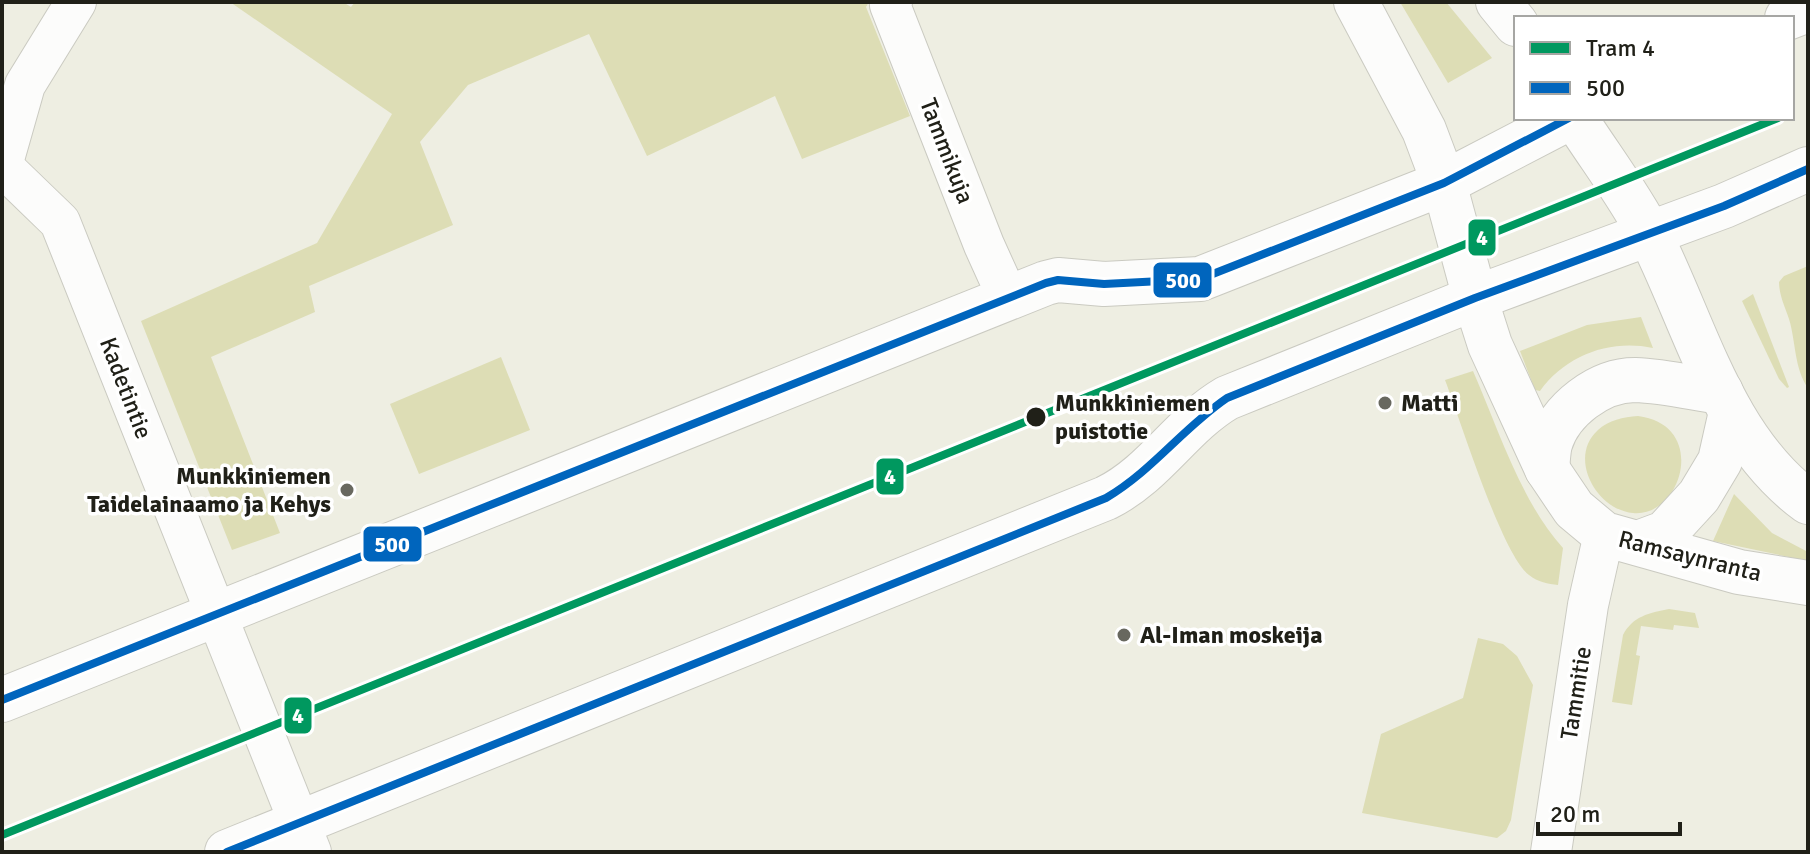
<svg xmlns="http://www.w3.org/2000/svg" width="1810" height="854" viewBox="0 0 1810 854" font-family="Signika,sans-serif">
	<rect width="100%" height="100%" fill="#eeeee2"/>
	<!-- green -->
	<g fill="#ddddb5">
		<polygon points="230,2 343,2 351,7 355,2 869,2 866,7 910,116 802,159 775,96 647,156 589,34 468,85 420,142 453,225 309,286 315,312 211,357 280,533 232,550 141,321 317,243 392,114"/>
		<polygon points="1400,2 1446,2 1492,58 1448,83"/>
		<path d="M1808,266V388C1794,368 1796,342 1789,319C1785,307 1779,295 1779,282L1784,276Z"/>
		<polygon points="1753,294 1789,387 1787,388 1779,379 1742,301"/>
		<path d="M1641,317L1653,348C1610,339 1566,355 1540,391L1535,390L1520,351L1587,325Z"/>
		<polygon points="501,357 530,430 419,474 390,404"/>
		<path d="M1473,371C1498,428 1521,502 1563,548L1558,585C1548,584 1538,582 1529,575C1502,555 1460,419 1445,380Z"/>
		<path d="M1638,416C1709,425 1682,518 1633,513C1597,510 1567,458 1598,430C1609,420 1623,417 1638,416Z"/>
		<polygon points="1734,494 1772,533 1808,552 1808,561 1713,541"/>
		<path d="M1669,609L1695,613L1699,628L1674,625L1673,630L1641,626L1636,655L1640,656L1632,705L1612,702L1623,635C1633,616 1649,613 1669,609Z"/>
		<polygon points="1478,638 1503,644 1517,656 1533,685 1511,820 1506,831 1497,838 1362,813 1381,734 1463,698"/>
	</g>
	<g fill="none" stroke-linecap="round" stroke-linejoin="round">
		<defs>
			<g id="street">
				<polyline points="892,2 890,5 984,245 1008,298"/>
				<polyline points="2,166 60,222 311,852"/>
				<polyline points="2,166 25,85 76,2"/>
				<polyline points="1551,852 1588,605 1604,534"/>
			</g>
			<g id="secondary">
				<path d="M1575,118C1600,157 1630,196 1651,237C1696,327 1723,440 1808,502"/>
				<path d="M1547,469C1548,461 1548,452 1550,444C1560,410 1599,380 1635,380C1664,381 1693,388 1721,392"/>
				<polyline points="1638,543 1665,533 1699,496 1720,461 1731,412"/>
				<polyline points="2,700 1046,283 1058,280 1104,284 1200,279 1444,183 1569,118"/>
				<path d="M227,852L1106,498C1155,474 1181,425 1227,398L1475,298L1490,345L1547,469L1574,509L1604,534L1739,572L1808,583"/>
			</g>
			<g id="primary">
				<polyline points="1356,2 1424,130 1444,183 1475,298 1724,206 1808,169"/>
				<polyline points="1498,2 1516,24"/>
				<polyline points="1787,18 1808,10"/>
			</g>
		</defs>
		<!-- street casing -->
		<use href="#street" stroke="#cacac1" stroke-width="42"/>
		<!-- secondary casing -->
		<use href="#secondary" stroke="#cacac1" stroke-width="46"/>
		<!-- primary casing -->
		<use href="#primary" stroke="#cacac1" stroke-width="46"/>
		<!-- street -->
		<use href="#street" stroke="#fcfcfb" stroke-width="40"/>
		<!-- secondary -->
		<use href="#secondary" stroke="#fcfcfb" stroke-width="44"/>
		<!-- primary -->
		<use href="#primary" stroke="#fcfcfb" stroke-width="44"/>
		<defs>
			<g id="bus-1">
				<polyline points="2,700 1046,283 1058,280 1104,284 1200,279 1444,183 1569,118"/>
				<path d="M227,852L1106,498C1152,471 1183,428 1227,398L1475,298L1724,206L1808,169"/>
			</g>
		</defs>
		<!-- bus-1 casing -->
		<use href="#bus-1" stroke="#fff" stroke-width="14"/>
		<!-- bus-1 -->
		<use href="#bus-1" stroke="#0065bd" stroke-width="8"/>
		<defs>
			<polyline id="tram-1" points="2,835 1778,118"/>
		</defs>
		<!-- tram-1 casing -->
		<use href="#tram-1" stroke="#fff" stroke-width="14"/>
		<!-- tram-1 -->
		<use href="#tram-1" stroke="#00985f" stroke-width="8"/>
	</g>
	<!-- markers -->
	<g fill="#68685f" stroke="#fff" stroke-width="3">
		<circle cx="1385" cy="403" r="8"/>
		<circle cx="347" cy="490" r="8"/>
		<circle cx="1124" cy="635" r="8"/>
	</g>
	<circle fill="#202018" stroke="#fff" stroke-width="3" cx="1036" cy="417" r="11"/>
	<g text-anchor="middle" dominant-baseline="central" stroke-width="7" stroke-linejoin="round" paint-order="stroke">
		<!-- street labels -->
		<g font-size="24" fill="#202018" stroke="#fff">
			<text transform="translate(947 151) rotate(69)">Tammikuja</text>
			<text transform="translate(126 388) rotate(69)">Kadetintie</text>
			<text transform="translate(1690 556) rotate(14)">Ramsaynranta</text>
			<text transform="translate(1576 693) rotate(-81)">Tammitie</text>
		</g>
		<!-- stop labels -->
		<g font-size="24" font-weight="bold" fill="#202018" stroke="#fff" text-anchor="start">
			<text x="1055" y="403">Munkkiniemen<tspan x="1055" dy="28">puistotie</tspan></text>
		</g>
		<!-- poi labels -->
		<g font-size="24" font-weight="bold" fill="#202018" stroke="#fff" text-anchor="start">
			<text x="1401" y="403">Matti</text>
			<text x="331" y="476" text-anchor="end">Munkkiniemen<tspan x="331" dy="28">Taidelainaamo ja Kehys</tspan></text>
			<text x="1140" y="635">Al-Iman moskeija</text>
		</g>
	</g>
	<g stroke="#fff" stroke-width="3">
		<rect x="1467" y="218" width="30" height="39" rx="8" fill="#00985f"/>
		<rect x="1152" y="261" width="61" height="38" rx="8" fill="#0065bd"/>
		<rect x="875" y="457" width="30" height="39" rx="8" fill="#00985f"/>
		<rect x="362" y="525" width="61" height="38" rx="8" fill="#0065bd"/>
		<rect x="283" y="696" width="30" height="39" rx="8" fill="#00985f"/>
	</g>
	<g font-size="22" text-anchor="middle" font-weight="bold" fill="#fff">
		<text x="1482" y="245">4</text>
		<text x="1183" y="288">500</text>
		<text x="890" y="484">4</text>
		<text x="392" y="552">500</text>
		<text x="298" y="723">4</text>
	</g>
	<!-- border -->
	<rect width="1810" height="854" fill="none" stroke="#202018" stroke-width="8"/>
	<!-- legend -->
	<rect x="1514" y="16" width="280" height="104" fill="#ffffff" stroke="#a6a6a3" stroke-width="2"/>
	<rect x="1530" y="42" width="40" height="12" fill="#00985f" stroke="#a6a6a3" stroke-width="2"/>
	<text x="1586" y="56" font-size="24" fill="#202018">Tram 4</text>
	<rect x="1530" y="82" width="40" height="12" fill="#0065bd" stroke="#a6a6a3" stroke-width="2"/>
	<text x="1586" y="96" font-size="24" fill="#202018">500</text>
	<!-- scale -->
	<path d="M1538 822v12h142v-12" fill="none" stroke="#202018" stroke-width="4"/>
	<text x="1550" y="822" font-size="24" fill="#202018" stroke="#ffffff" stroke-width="6" paint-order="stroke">20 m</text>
</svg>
